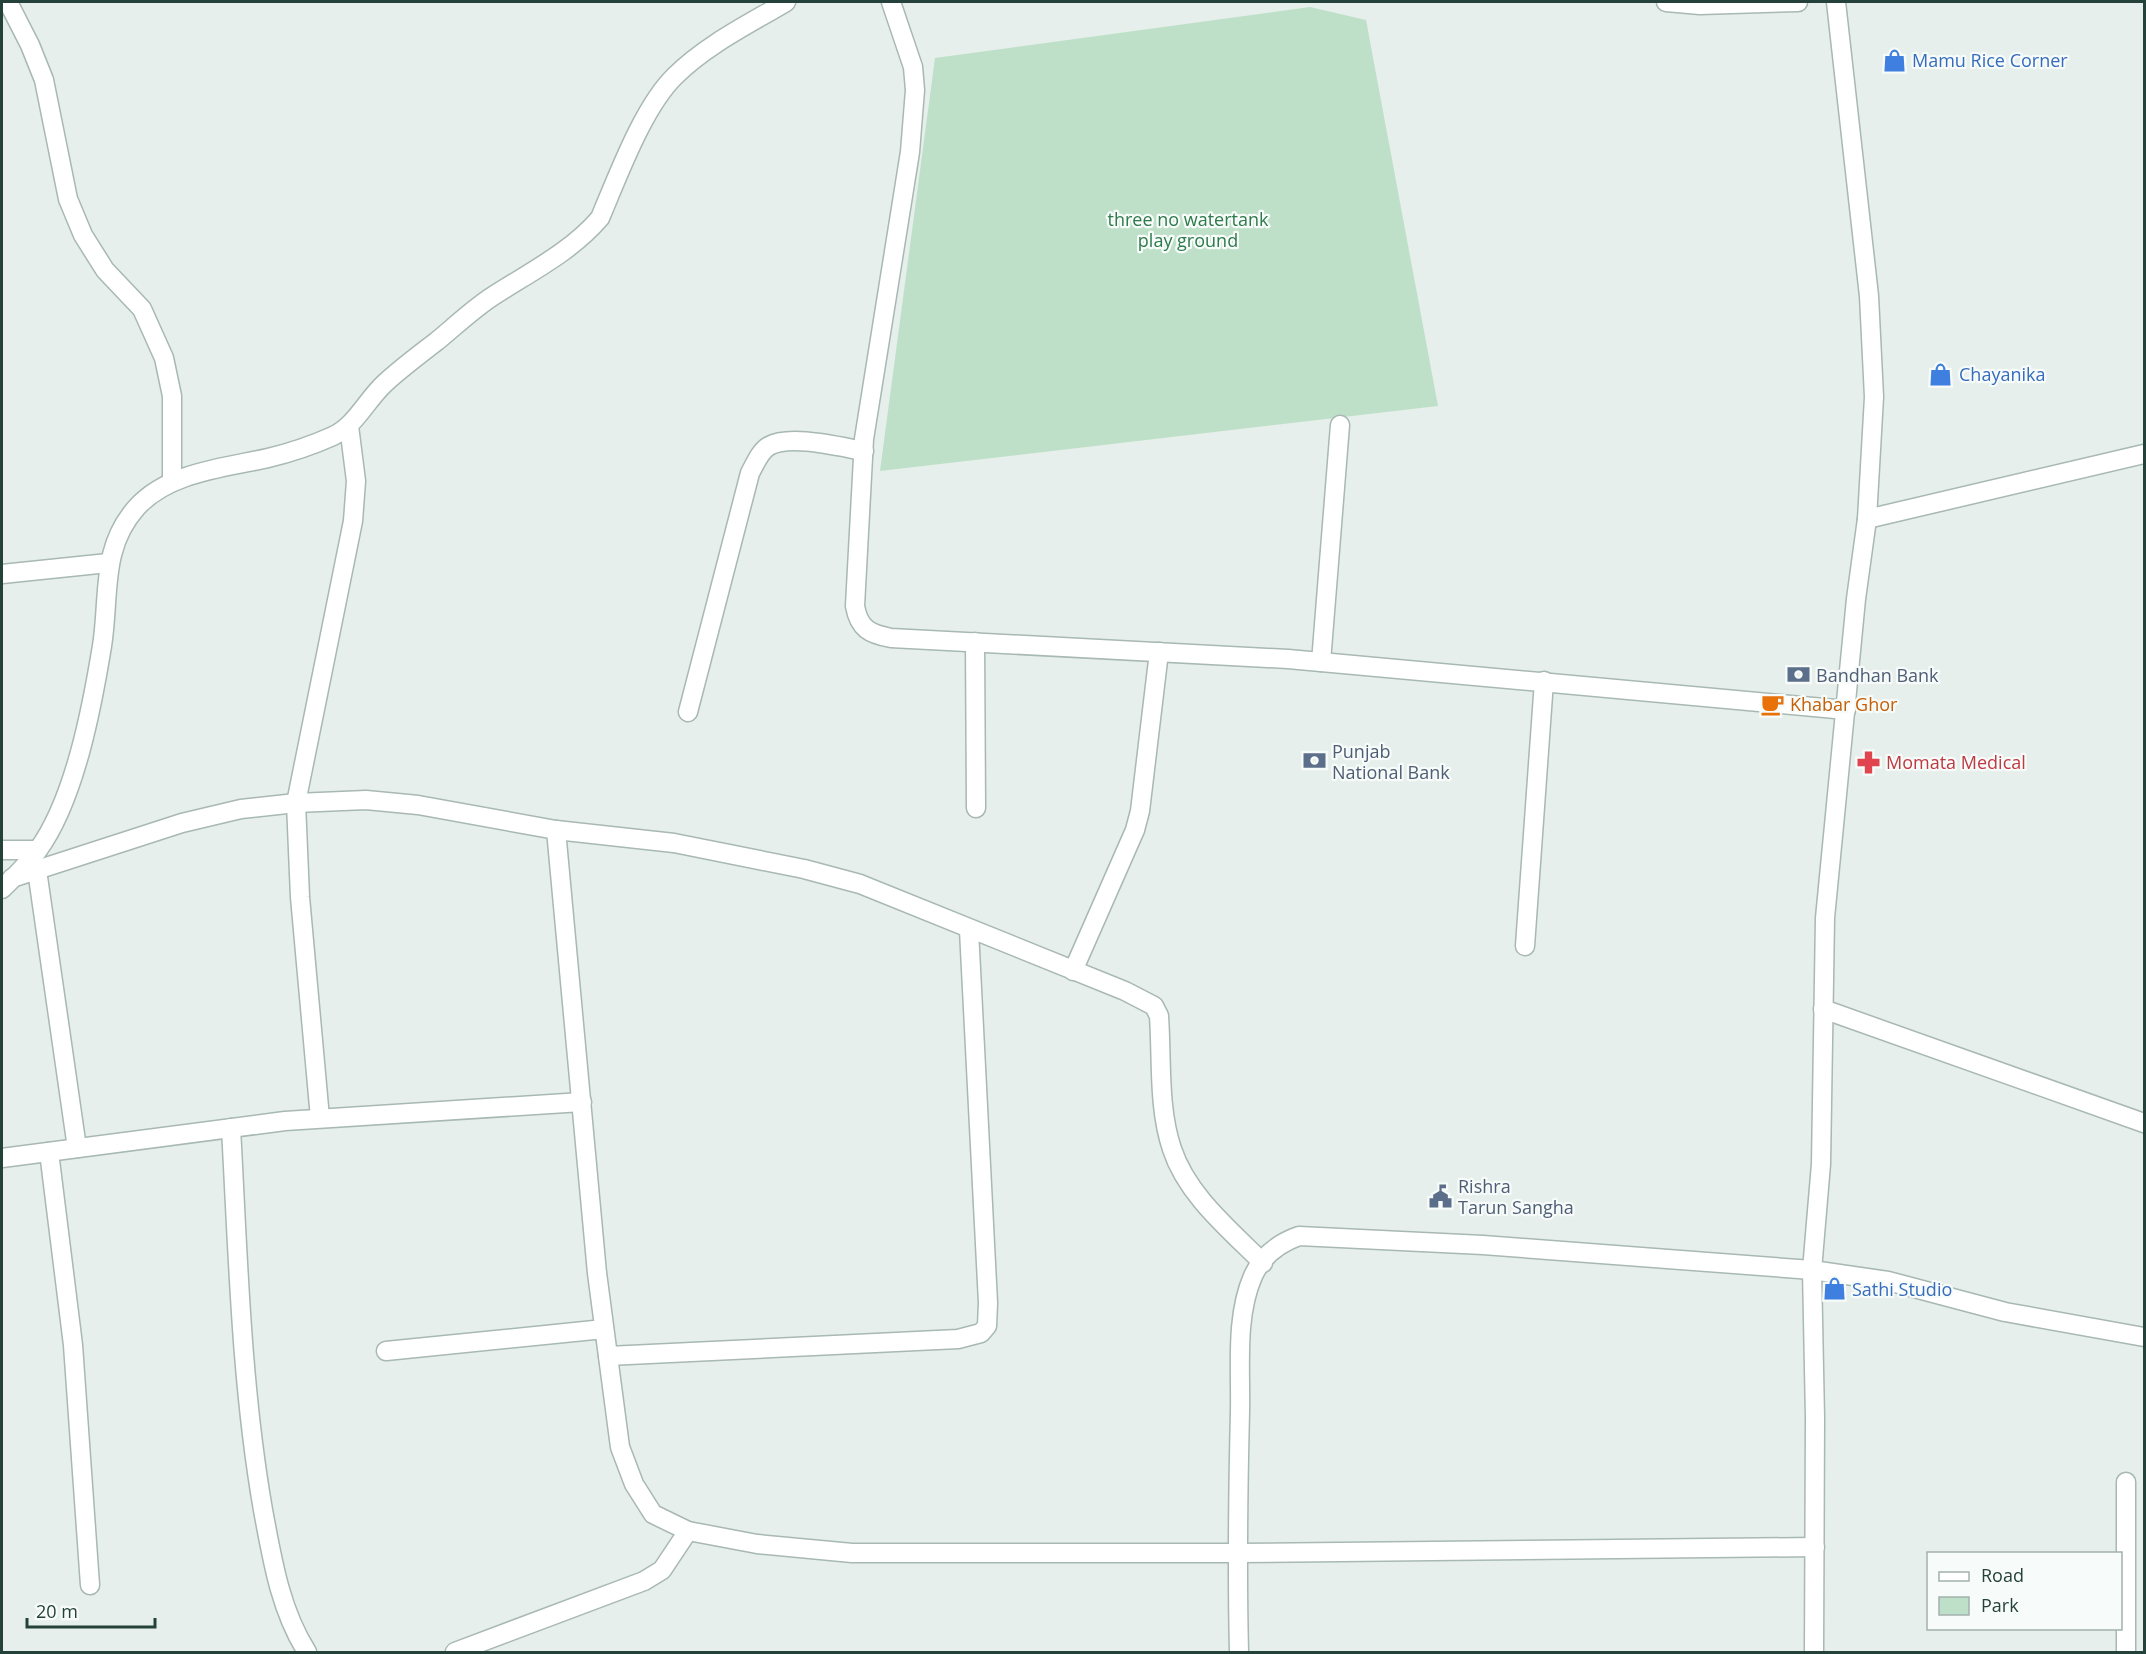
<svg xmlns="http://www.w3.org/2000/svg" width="2146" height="1654" viewBox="0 0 2146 1654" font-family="'Open Sans',sans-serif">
	<rect width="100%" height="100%" fill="#e6efeb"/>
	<!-- green -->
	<polygon fill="#bfe0c8" points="1310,7 1366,20 1438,406 880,471 935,58"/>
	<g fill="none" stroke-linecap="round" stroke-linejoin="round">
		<defs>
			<g id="street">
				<polyline points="8,2 30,45 44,80 68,199 83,235 105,270 142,309 164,358 172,396 172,482"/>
				<path d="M891,2L913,67L915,90L910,152L864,439L855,606C859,629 870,634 891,638L1288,659L1846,710"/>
				<polyline points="1666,2 1700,5 1798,2"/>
				<polyline points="1867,519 2144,454"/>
				<polyline points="2,574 108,563"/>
				<polyline points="975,642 976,808"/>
				<polyline points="1321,662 1340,425"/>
				<path d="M688,712L750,473C755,464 760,451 769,446C790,434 840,447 864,451"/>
				<polyline points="556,830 597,1273 620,1447 634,1484 653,1514 688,1531 757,1544 852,1553 1237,1553 1815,1547"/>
				<polyline points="2,850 38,850"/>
				<polyline points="37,870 77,1148"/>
				<path d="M12,878L182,823L241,809L296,803L366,800L418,805L556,830L674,843L804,869L860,884L1125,991L1154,1006L1159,1016C1162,1059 1158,1108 1172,1149C1187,1195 1229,1229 1263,1263"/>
				<path d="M2,889C14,877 28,864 38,850C75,799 92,707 102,646C110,596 100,548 137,507C169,472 224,468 268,458C289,453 313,445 333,436C355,426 366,401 384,384C400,369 419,355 437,341C454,327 471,311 490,298C528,273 570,253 600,218C618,176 643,107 675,76C706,45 749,24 786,2"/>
				<polyline points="1525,946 1544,681"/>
				<polyline points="1073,971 1135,830 1140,811 1159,652"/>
				<polyline points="1823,1009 2144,1123"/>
				<polyline points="320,1118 300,897 296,803 353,521 356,481 349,426"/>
				<path d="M231,1128C238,1255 241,1384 263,1510C272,1558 280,1610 307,1652"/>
				<polyline points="49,1152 73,1345 90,1585"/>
				<polyline points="2,1158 285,1121 582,1102"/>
				<polyline points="386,1351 604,1329"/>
				<polyline points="608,1356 958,1339 981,1333 987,1326 988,1303 969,930"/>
				<polyline points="455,1652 644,1581 662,1570 688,1531"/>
				<path d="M1239,1652C1237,1572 1238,1492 1240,1411C1241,1368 1235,1317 1253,1276C1262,1256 1279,1243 1299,1236L1483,1245L1812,1270L1888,1281L2005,1312L2144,1337"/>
				<polyline points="1814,1652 1815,1418 1812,1270 1821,1164 1825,918 1856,599 1867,519 1874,397 1869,296 1836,2"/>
				<polyline points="2126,1652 2126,1482"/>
			</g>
		</defs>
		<!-- street casing -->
		<use href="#street" stroke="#a8b8b2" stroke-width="21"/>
		<!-- street -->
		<use href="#street" stroke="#fff" stroke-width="18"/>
	</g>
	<!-- icons -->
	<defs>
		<symbol id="shop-bare" viewBox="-9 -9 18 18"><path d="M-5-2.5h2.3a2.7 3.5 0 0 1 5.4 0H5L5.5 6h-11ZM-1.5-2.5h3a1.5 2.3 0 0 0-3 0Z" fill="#3f7fe0" stroke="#f7fbf9" stroke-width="2.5" paint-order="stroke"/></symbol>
		<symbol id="bank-bare" viewBox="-9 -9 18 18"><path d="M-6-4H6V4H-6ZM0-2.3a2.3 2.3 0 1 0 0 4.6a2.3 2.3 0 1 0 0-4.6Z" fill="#5c6f8a" stroke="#f7fbf9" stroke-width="2.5" paint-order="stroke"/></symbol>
		<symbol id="cafe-bare" viewBox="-9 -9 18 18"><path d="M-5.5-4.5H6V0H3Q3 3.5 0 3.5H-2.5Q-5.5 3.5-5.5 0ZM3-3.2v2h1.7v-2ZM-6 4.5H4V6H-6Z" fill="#e8710a" stroke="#f7fbf9" stroke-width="2.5" paint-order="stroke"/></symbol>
		<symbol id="pharmacy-bare" viewBox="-9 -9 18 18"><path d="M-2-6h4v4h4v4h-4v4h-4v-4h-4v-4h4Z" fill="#e0444e" stroke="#f7fbf9" stroke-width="2.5" paint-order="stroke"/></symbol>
		<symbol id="civic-bare" viewBox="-9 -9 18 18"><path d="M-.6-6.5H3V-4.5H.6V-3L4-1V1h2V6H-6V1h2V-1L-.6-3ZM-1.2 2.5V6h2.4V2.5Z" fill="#5c6f8a" stroke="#f7fbf9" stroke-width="2.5" paint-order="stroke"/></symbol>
	</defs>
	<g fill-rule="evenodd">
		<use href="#shop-bare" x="1878" y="44" width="33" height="33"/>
		<use href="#shop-bare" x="1924" y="358" width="33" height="33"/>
		<use href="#bank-bare" x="1782" y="658" width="33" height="33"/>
		<use href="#cafe-bare" x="1756" y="688" width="33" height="33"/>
		<use href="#bank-bare" x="1298" y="744" width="33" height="33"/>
		<use href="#pharmacy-bare" x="1852" y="746" width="33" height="33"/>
		<use href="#civic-bare" x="1424" y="1180" width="33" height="33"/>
		<use href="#shop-bare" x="1818" y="1272" width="33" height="33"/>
	</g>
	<g text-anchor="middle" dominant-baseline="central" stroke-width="4.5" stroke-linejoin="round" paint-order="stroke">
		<!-- shop labels -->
		<g font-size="18" fill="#366cbe" stroke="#f7fbf9" text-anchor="start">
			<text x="1912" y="60">Mamu Rice Corner</text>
			<text x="1959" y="374">Chayanika</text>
			<text x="1852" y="1289">Sathi Studio</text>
		</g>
		<!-- park labels -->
		<g font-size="18" fill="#2d7a4b" stroke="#f7fbf9">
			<text x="1188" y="219">three no watertank<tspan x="1188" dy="21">play ground</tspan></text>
		</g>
		<!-- service labels -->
		<g font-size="18" fill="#4e5e75" stroke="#f7fbf9" text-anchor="start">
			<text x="1816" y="675">Bandhan Bank</text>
			<text x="1332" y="751">Punjab<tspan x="1332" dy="21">National Bank</tspan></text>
			<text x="1458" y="1186">Rishra<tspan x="1458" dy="21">Tarun Sangha</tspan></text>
		</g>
		<!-- food labels -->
		<g font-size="18" fill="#c56008" stroke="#f7fbf9" text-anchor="start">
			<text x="1790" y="704">Khabar Ghor</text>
		</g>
		<!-- health labels -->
		<g font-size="18" fill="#be3a42" stroke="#f7fbf9" text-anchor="start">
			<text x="1886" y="762">Momata Medical</text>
		</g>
	</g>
	<!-- border -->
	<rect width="2146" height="1654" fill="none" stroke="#24423a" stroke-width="6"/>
	<!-- legend -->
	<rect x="1927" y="1552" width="195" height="78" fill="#f7fbf9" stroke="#a3b1ad" stroke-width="1.5"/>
	<rect x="1939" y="1572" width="30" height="9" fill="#ffffff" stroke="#a3b1ad" stroke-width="1.5"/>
	<text x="1981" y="1582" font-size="18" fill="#24423a">Road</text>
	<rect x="1939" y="1597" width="30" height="18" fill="#bfe0c8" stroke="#a3b1ad" stroke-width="1.5"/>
	<text x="1981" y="1612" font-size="18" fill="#24423a">Park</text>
	<!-- scale -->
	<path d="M27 1618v9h128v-9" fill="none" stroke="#24423a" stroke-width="3"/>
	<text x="36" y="1618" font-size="18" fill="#24423a" stroke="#f7fbf9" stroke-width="4.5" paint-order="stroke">20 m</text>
</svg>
